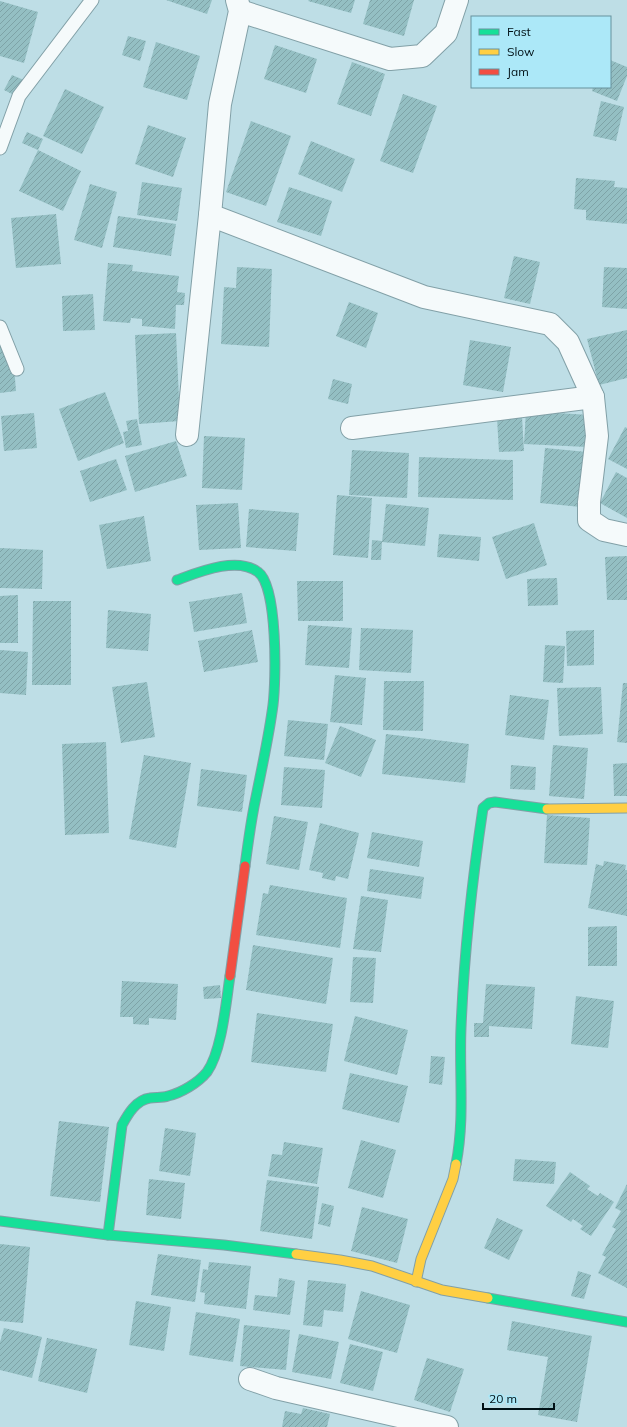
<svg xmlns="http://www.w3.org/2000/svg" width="627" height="1427" viewBox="0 0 627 1427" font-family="Mulish,sans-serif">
	<defs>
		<pattern id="building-hatch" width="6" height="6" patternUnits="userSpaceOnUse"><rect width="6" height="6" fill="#94bfc3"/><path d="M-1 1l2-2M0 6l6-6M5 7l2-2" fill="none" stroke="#7ea3a7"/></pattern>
	</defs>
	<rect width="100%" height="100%" fill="#bedee6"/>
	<!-- building -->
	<g fill="url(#building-hatch)">
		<polygon points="166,0 212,0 207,14"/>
		<polygon points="309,0 355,0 351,13 308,1"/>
		<polygon points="370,0 414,0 404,36 363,24"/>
		<polygon points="0,1 38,12 24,63 0,56"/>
		<polygon points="128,36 146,41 140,61 122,55"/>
		<polygon points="156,42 200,56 187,100 143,87"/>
		<polygon points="275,45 317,59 306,93 264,79"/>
		<polygon points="610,60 627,67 627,76 617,101 592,91 593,87 610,87"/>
		<polygon points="352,62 385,74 371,116 337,104"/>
		<polygon points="12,75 26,81 18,97 4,90"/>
		<polygon points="65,89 104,107 82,154 43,136"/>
		<polygon points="403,94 437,106 413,173 380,161"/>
		<polygon points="601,101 624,107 616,141 593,136"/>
		<polygon points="251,121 291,136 266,206 226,192"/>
		<polygon points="148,125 186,138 173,177 135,164"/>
		<polygon points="27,132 43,139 38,150 22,143"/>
		<polygon points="311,141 355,159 342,192 298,174"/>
		<polygon points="38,150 81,171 63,211 19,191"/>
		<polygon points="576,178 615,181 614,187 627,188 627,224 586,220 586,210 574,209"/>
		<polygon points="142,182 182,188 177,221 137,215"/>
		<polygon points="90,184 117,192 102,248 74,240"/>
		<polygon points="289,187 332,201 321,236 277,222"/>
		<polygon points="56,214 61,264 16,268 11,218"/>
		<polygon points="118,216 176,224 171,256 113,247"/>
		<polygon points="514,256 540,262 530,304 504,298"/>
		<polygon points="108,263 133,265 132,271 179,276 177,292 185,293 184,305 176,305 175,329 142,326 142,319 131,318 130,323 103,321"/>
		<polygon points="237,267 272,269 269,347 221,344 224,287 236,288"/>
		<polygon points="604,267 627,268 627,309 602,307"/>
		<polygon points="93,294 95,330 63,331 62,296"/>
		<polygon points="349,302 378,313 366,348 336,336"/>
		<polygon points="627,330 627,378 599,385 587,339"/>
		<polygon points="176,333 180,421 139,424 135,335"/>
		<polygon points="470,340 511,347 503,392 463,385"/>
		<polygon points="12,342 16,391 0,393 0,343"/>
		<polygon points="333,379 352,384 348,404 328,399"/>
		<polygon points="105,392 124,443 78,461 59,409"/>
		<polygon points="526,411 589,415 587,447 524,444"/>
		<polygon points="34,413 37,448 4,451 1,416"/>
		<polygon points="522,417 524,451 499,452 497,418"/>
		<polygon points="137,419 142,445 126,448 123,432 128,431 126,421"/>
		<polygon points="625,427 627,428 627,469 608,459"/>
		<polygon points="204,436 245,438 242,490 202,488"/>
		<polygon points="176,441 187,476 135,492 125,456"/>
		<polygon points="545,448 587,452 581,507 540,503"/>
		<polygon points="352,450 409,453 407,498 349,495"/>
		<polygon points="419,457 513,460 513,500 418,497"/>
		<polygon points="116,459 127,490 90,502 80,471"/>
		<polygon points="616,472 627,478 627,518 600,503"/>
		<polygon points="337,495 372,498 368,558 333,555"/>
		<polygon points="238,503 241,548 199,550 196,505"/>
		<polygon points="386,504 429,508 425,546 382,542"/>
		<polygon points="249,509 299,513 296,551 246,547"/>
		<polygon points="144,516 151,561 107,569 99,525"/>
		<polygon points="534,523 547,565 506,579 492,537"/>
		<polygon points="439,534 481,537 479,561 437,557"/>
		<polygon points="372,540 382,541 381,560 371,560"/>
		<polygon points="0,548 43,550 42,589 0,588"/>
		<polygon points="627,556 627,600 607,600 605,557"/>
		<polygon points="557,578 558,605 528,606 527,579"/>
		<polygon points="297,581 343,581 343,621 298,621"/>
		<polygon points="242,593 247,623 194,632 189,602"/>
		<polygon points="18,595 18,643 0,643 0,596"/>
		<polygon points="33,601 71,601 71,685 32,685"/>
		<polygon points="108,610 151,614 148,651 106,648"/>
		<polygon points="308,625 352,628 349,668 305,665"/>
		<polygon points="361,628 413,630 411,673 359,670"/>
		<polygon points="252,630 258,662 204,672 198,641"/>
		<polygon points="594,630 594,665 567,666 566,631"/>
		<polygon points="545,645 565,646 563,683 543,682"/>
		<polygon points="0,650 28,652 26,695 0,693"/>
		<polygon points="335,675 366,678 362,725 330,722"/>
		<polygon points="384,681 424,681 423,731 383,730"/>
		<polygon points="147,682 155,737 121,743 112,687"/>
		<polygon points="623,683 627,683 627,743 617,742"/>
		<polygon points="601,687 603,734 559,736 557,688"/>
		<polygon points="510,695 549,700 544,740 505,735"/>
		<polygon points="288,720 328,724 324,760 284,756"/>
		<polygon points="340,726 376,740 361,777 325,763"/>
		<polygon points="386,734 469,744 465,783 382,774"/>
		<polygon points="106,742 109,833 65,835 62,744"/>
		<polygon points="553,745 588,748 584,799 549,796"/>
		<polygon points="144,755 191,763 176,848 129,839"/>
		<polygon points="627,763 627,796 614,796 613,764"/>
		<polygon points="511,765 536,767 535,790 510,789"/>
		<polygon points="284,767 325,770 322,808 281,805"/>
		<polygon points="201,769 247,775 242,812 197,806"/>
		<polygon points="547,815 590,818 587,865 544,863"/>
		<polygon points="274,816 308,822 299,870 266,864"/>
		<polygon points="320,823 359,833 348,879 336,876 335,881 322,878 323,873 309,870"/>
		<polygon points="372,832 423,841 419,867 367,858"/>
		<polygon points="604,861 626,865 625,870 627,870 627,916 588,908 596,864 603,866"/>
		<polygon points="370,869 424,877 421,899 367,891"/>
		<polygon points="270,885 347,898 340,948 256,935 263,893 268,894"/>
		<polygon points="361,896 388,900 381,952 353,949"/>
		<polygon points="617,926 617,966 588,966 588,927"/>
		<polygon points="253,945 333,958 326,1004 246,990"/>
		<polygon points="353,957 376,958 373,1003 350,1002"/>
		<polygon points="122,981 178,984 176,1020 149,1018 149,1025 133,1024 133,1017 120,1017"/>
		<polygon points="486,984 535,987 532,1029 489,1026 489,1037 474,1037 474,1023 483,1023"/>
		<polygon points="220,985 221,998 204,999 203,987"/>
		<polygon points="576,996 614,1001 608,1048 571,1044"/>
		<polygon points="257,1013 333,1024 326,1072 251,1062"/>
		<polygon points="355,1016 408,1030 397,1075 344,1061"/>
		<polygon points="431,1056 445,1057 442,1085 429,1083"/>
		<polygon points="350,1073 408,1086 399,1123 342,1109"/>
		<polygon points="59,1121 109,1127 100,1202 50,1196"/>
		<polygon points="165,1128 196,1133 190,1176 159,1171"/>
		<polygon points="361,1140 396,1150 383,1198 348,1188"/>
		<polygon points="284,1142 323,1148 317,1184 268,1176 272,1154 282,1155"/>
		<polygon points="515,1159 556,1162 554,1184 513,1181"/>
		<polygon points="570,1172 590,1186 587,1189 598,1196 600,1193 614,1202 591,1236 580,1229 583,1226 573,1219 571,1222 546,1206"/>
		<polygon points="149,1179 185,1183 181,1219 146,1215"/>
		<polygon points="267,1180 319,1187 312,1239 260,1231"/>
		<polygon points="627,1184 627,1288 598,1273 606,1257 602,1255 616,1229 612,1227 621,1211 615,1208"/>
		<polygon points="322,1203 334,1206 330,1227 318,1224"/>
		<polygon points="362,1207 408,1219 397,1263 351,1251"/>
		<polygon points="497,1218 523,1230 509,1260 484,1248"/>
		<polygon points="0,1244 30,1247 23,1323 0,1321"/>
		<polygon points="158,1254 201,1260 195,1302 151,1295"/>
		<polygon points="209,1262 251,1266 246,1309 204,1304 205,1293 200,1292 203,1269 208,1270"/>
		<polygon points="578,1271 591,1275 584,1299 571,1296"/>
		<polygon points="279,1278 295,1281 290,1315 253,1310 255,1295 277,1297"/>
		<polygon points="308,1280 346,1284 343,1312 324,1310 322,1327 303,1325"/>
		<polygon points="361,1291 410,1305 397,1353 348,1339"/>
		<polygon points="136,1301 171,1307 164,1351 129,1345"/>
		<polygon points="196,1312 240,1319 233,1362 189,1355"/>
		<polygon points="512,1321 592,1336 577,1422 538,1415 548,1357 507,1350"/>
		<polygon points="244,1325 290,1330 286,1370 240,1366"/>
		<polygon points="4,1328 42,1337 32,1378 0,1370 0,1342"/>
		<polygon points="299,1334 339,1342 331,1379 292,1372"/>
		<polygon points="47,1338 97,1349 87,1393 38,1381"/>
		<polygon points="350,1344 383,1352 373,1391 340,1383"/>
		<polygon points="427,1358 464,1369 450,1412 414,1400"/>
		<polygon points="303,1408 330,1414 327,1427 282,1427 285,1411 301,1414"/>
	</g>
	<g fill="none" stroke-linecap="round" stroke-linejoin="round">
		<defs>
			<g id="lane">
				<polyline points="0,148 19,96 92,0"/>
				<polyline points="0,327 17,369"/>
			</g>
			<g id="street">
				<polyline points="240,11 390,59 422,56 446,33 457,0"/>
				<polyline points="210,215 424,297 550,324 568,342 593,397 597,436 589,502 589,520 604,530 627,535"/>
				<polyline points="352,428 593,397"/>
				<polyline points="187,435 210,215 220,104 240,11 237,0"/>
				<polyline points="250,1379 276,1388 447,1427"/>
			</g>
			<g id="fast">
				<path d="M177,580C199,572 237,556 258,572C278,586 276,681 273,705C269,736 262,767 256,797C251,820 248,843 245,866"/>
				<path d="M456,1164C465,1119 459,1073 461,1028C464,954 472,881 483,808L489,803L495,802L547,809"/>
				<polyline points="0,1221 108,1235 224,1245 296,1254"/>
				<path d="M108,1235L122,1125C128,1114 136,1100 150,1098C156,1097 162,1098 168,1096C181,1093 198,1083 207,1072C222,1051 226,1002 230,976"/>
				<polyline points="488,1298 627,1322"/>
			</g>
			<g id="slow">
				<polyline points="547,809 627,808"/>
				<polyline points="296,1254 340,1260 372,1266 442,1290 488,1298"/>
				<polyline points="416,1282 421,1259 453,1179 456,1164"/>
			</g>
			<polyline id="jam" points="230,976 245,866"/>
		</defs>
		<!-- lane casing -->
		<use href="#lane" stroke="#82a0a7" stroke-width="15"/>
		<!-- street casing -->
		<use href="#street" stroke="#82a0a7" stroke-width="24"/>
		<!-- fast casing -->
		<use href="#fast" stroke="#82a0a7" stroke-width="11"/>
		<!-- slow casing -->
		<use href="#slow" stroke="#82a0a7" stroke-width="11"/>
		<!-- jam casing -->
		<use href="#jam" stroke="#82a0a7" stroke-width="11"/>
		<!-- lane -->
		<use href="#lane" stroke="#f5fafb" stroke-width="13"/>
		<!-- street -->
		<use href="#street" stroke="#f5fafb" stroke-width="22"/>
		<!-- fast -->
		<use href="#fast" stroke="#16e098" stroke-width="9"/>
		<!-- slow -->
		<use href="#slow" stroke="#ffcf43" stroke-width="9"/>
		<!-- jam -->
		<use href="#jam" stroke="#f24e42" stroke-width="9"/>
	</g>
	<!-- legend -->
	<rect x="471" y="16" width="140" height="72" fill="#ace8f8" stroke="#67929d"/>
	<rect x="479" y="29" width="20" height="6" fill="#16e098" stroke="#67929d"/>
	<text x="507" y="36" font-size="12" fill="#001015">Fast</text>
	<rect x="479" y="49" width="20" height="6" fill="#ffcf43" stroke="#67929d"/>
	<text x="507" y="56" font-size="12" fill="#001015">Slow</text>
	<rect x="479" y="69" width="20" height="6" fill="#f24e42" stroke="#67929d"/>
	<text x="507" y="76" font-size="12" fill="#001015">Jam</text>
	<!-- scale -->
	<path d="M483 1403v6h71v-6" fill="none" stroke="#001015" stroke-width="2"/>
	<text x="489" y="1403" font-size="12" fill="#001015" stroke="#ace8f8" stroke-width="3" paint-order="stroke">20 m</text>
</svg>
